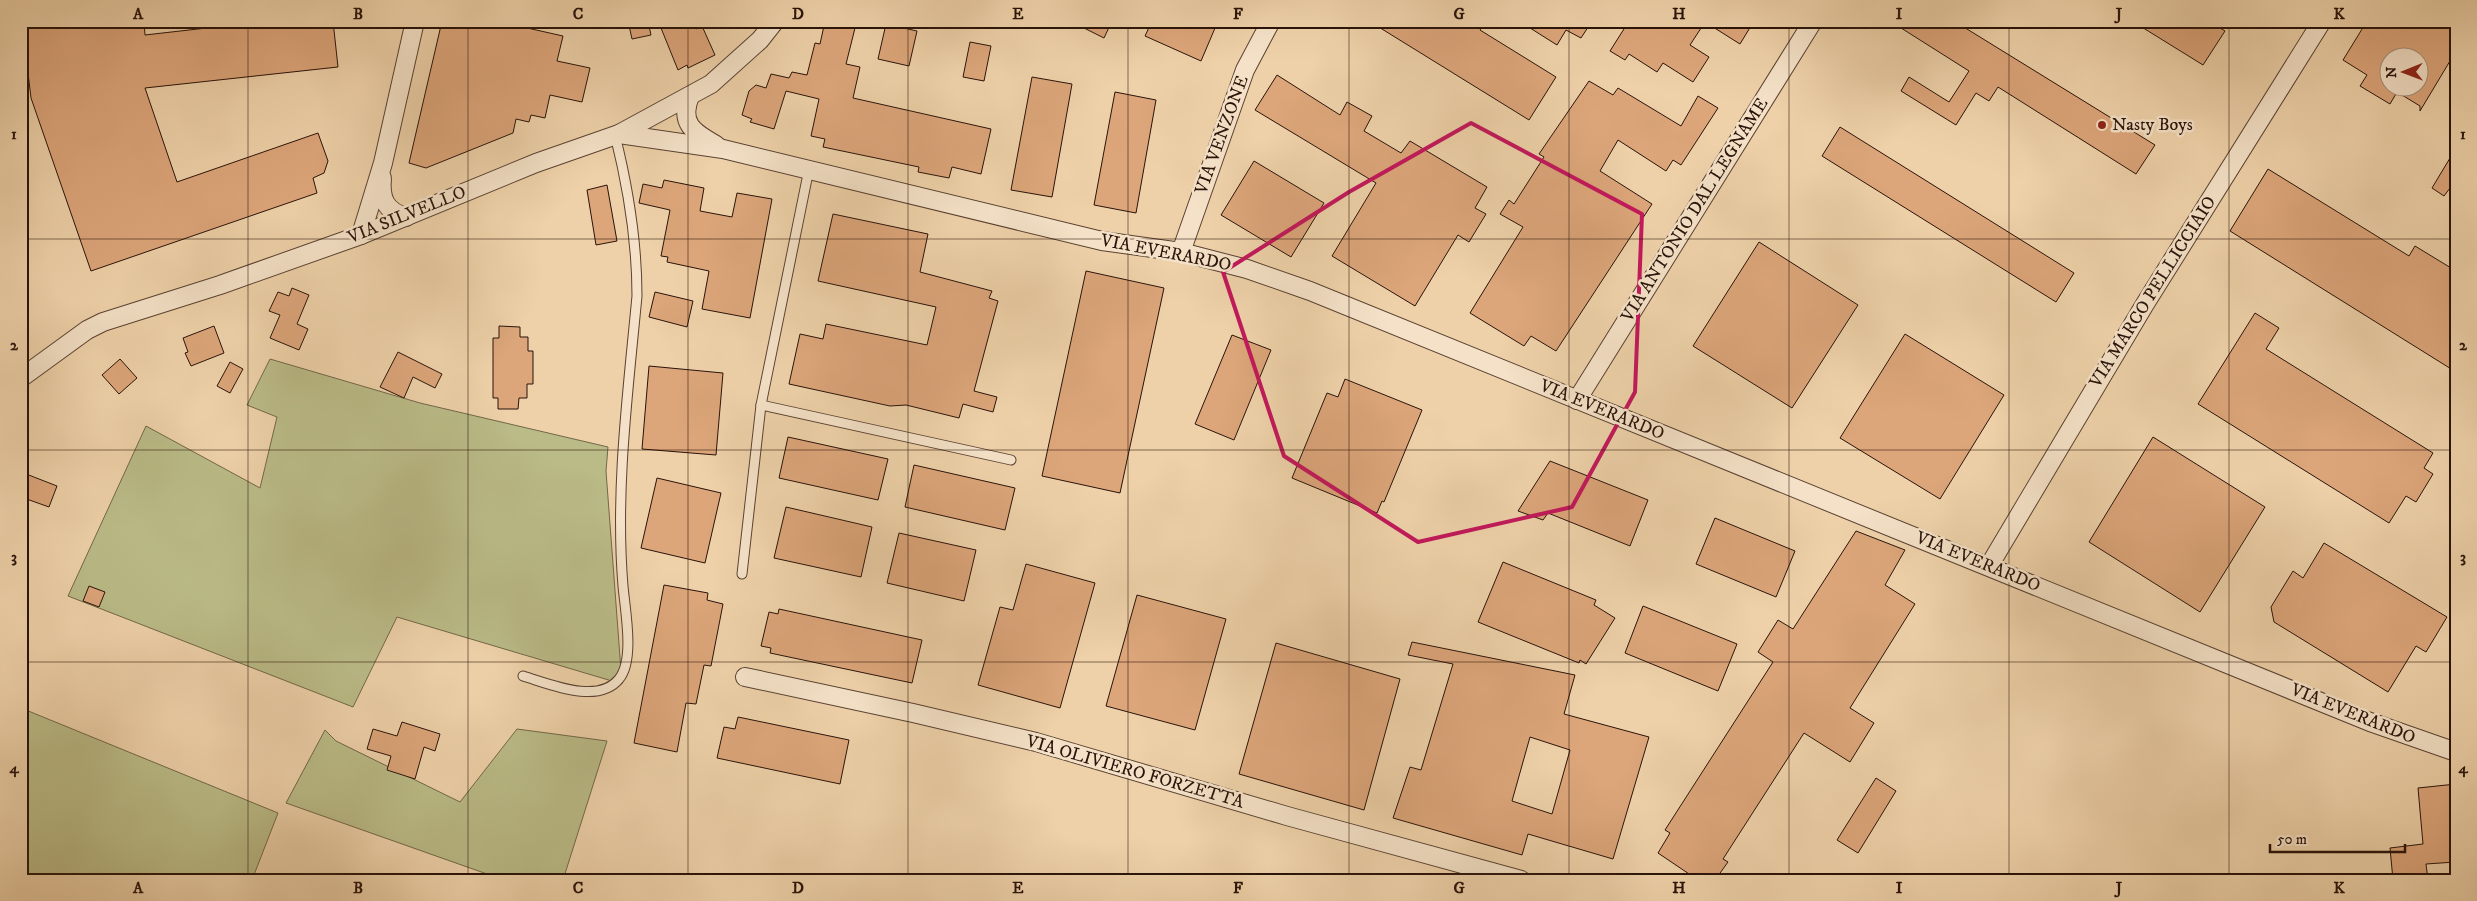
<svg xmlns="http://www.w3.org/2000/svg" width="2477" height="901" viewBox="0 0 2477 901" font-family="'IM FELL DW Pica',serif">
	<rect width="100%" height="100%" fill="#eed1a9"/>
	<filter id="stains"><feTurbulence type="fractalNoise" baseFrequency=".004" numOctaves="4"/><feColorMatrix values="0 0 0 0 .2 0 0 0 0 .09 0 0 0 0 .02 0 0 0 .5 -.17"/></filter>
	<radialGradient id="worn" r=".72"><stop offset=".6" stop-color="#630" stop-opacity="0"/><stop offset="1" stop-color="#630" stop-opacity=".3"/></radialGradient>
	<!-- green -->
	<g fill="#babb87" stroke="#726748">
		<polygon points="270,359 420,403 608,447 606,471 622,684 397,617 353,707 68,596 146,426 260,488 277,417 247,405"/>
		<polygon points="21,708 278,813 252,880 21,880"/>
		<polygon points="517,729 607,741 563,880 504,880 286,803 325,730 336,741 460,802"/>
	</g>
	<!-- building -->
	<g fill="#dca57a" stroke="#29130a" fill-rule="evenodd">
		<polygon points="21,21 144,21 145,35 268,21 333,21 338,67 145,88 177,182 318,133 328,161 324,173 313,178 317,193 91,271 31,98 25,48 21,48"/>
		<polygon points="442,21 496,21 563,36 557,61 590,68 582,102 550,95 545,118 531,115 529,122 516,119 513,133 426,168 409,163"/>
		<polygon points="628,21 648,21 651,35 632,39"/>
		<polygon points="676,21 693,21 696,29 702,26 715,55 688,68 687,65 678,70 661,28"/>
		<polygon points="825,21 856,24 846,64 860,67 853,98 991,129 981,174 952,167 949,178 918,172 919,167 823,147 825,139 811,136 819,99 786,91 774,129 750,122 752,119 742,115 749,91 756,85 766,88 771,74 789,78 792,72 807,75 815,43 820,44"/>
		<polygon points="1070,21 1112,21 1104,38"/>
		<polygon points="1152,21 1218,21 1201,61 1145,36"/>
		<polygon points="1369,21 1486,21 1480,30 1556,77 1529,120"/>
		<polygon points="1519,21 1592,21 1581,38 1566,30 1557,45"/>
		<polygon points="1629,21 1754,21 1740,44 1705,22 1690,45 1709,57 1693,82 1663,63 1657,72 1629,54 1625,60 1610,51"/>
		<polygon points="1890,21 1954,21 2155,145 2136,174 1998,87 1989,101 1976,93 1956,125 1901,91 1909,77 1949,102 1969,71"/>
		<polygon points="2132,21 2209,21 2225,31 2203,65"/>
		<path d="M2367,21H2456V51L2420,111V106L2397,92L2390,104L2360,86L2367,75L2343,60ZM2390,58H2420V88H2390Z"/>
		<polygon points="886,24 917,31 909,66 878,59"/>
		<polygon points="970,42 991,46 984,81 963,77"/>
		<polygon points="1277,75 1340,115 1347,102 1372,116 1364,131 1401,153 1410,141 1487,187 1475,208 1486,214 1469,242 1458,235 1415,306 1332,256 1376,183 1255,110"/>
		<polygon points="1032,77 1072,84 1052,197 1011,190"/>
		<polygon points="1589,81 1613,95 1618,88 1681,126 1698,96 1718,108 1681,165 1673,160 1666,171 1618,140 1600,171 1652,204 1556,351 1531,336 1524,346 1470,313 1523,227 1500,214 1509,200 1514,204 1544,157 1539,154"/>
		<polygon points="1115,92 1156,100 1136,213 1094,205"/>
		<polygon points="1840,127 2074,273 2056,302 1822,156"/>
		<polygon points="2456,148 2456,180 2444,196 2432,188"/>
		<polygon points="1254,161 1324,203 1291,257 1221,215"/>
		<polygon points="2268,169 2409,256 2415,246 2456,271 2456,372 2230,231"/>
		<polygon points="664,180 704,188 700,211 732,217 737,193 772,199 750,318 702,309 709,271 667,262 668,257 661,256 670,210 639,203 643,184 662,188"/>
		<polygon points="607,185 617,241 596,245 587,190"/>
		<polygon points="833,214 928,234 920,272 992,291 989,298 998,301 974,391 997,397 993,412 963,404 959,418 906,405 890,406 789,384 800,334 823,339 826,324 927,345 936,307 818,281"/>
		<polygon points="1759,242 1858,305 1792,408 1693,346"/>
		<polygon points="1086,271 1164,288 1120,493 1042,476"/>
		<polygon points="292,288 309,295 297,324 308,329 299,350 270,338 280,315 269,311 278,292 289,296"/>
		<polygon points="655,292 693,301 687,327 649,317"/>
		<polygon points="2255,313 2279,328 2266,349 2433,453 2424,468 2433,474 2416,502 2406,496 2389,523 2198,404"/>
		<polygon points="214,326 224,353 191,366 185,353 188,352 183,338"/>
		<polygon points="499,326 520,327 520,337 528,337 528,351 533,351 533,384 527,384 527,398 519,398 518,409 498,409 498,398 493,398 493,338 499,338"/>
		<polygon points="1905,334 2004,395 1940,499 1840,438"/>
		<polygon points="1232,335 1271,350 1234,440 1195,424"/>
		<polygon points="398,352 442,374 435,388 413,377 404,398 380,387"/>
		<polygon points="120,359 137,378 119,394 102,375"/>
		<polygon points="230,362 243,369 230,393 217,386"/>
		<polygon points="649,366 723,373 716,455 642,449"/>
		<polygon points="1345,379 1422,410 1384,502 1382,501 1377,513 1292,478 1327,393 1338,397"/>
		<polygon points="788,437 888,459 878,500 779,478"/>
		<polygon points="2153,437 2265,507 2200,612 2089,542"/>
		<polygon points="1550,461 1648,500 1630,546 1548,513 1543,520 1518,511"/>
		<polygon points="914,465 1015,488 1005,530 905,507"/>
		<polygon points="21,472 57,486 49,507 21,497"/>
		<polygon points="657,478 721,493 705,563 641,548"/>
		<polygon points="786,507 872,527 861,577 774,558"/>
		<polygon points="1715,518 1795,551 1776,597 1696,564"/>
		<polygon points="1856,531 1905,550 1885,585 1915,604 1850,708 1874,723 1850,762 1804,733 1723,859 1728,862 1715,880 1698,880 1658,853 1670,833 1665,830 1773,662 1758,652 1778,620 1793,629"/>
		<polygon points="899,533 976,550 964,601 887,583"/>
		<polygon points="2324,543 2447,617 2426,652 2416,646 2388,692 2274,622 2271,607 2293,571 2303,578"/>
		<polygon points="1503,562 1596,600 1594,605 1615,618 1586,664 1580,660 1579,663 1478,622"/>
		<polygon points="1026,564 1095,583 1060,708 978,685 1000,607 1013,610"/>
		<polygon points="664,585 708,593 707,600 723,604 711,666 704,665 696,704 686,703 677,752 634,743"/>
		<polygon points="89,586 105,592 99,607 83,601"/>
		<polygon points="1137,595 1226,619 1195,730 1106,706"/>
		<polygon points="1643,606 1737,644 1718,691 1625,653"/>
		<polygon points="779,609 922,640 912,683 770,653 771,648 761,646 769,612 778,614"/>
		<path d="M1412,642L1575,675L1564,714L1649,737L1613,859L1528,834L1522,855L1393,818L1410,767L1421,770L1453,664L1408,655ZM1530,737L1570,750L1552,814L1512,801Z"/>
		<polygon points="1276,643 1400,679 1364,810 1239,774"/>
		<polygon points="738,717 849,740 840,784 717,758 724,727 735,729"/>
		<polygon points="402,722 440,734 435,751 424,747 415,779 387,770 391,756 367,749 373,729 397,736"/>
		<polygon points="1876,778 1896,791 1858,853 1837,840"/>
		<polygon points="2456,784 2456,826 2453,826 2455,862 2426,864 2428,880 2393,880 2390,848 2423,844 2418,788"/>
	</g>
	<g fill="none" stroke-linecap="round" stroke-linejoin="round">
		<defs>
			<g id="service">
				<polyline points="761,405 1011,460"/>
				<polyline points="742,574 761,405 809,169"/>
				<path d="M523,676C550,684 598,705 619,679C635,660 625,610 623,586C615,490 628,392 637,296C637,243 628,187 615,135"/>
			</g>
			<g id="minor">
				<path d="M690,96C679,123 693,132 716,145"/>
				<polyline points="619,134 723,149 1102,241 1181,252 1247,269 1310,291 2370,722 2456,752"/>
				<path d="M382,178C380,198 385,211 406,217"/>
				<polyline points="361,235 383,163 415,21"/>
				<polyline points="1181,252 1245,70 1271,21"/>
				<polyline points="21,378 87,330 103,322 220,285 361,235 536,163 619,134 711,84 760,40 775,21"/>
				<polyline points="1577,400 1813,21"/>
				<polyline points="1989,566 2145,304 2322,21"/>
				<polyline points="745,677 913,713 1036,742 1287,816 1521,880"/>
			</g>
		</defs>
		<!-- service casing -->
		<use href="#service" stroke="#5a4232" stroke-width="11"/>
		<!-- minor casing -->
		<use href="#minor" stroke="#5a4232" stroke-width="20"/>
		<!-- service -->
		<use href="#service" stroke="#f4e1c7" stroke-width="9"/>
		<!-- minor -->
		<use href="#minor" stroke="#f4e1c7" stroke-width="18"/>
	</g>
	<!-- marked area -->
	<path fill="none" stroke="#c2185b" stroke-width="4" stroke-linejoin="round" d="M1471,123L1642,214L1635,392L1572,507L1418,542L1284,456L1223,272L1349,192Z"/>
	<!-- grid -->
	<path fill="none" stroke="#29130a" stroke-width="1" stroke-opacity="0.55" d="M248,21V880M468,21V880M688,21V880M908,21V880M1128,21V880M1349,21V880M1569,21V880M1789,21V880M2009,21V880M2229,21V880M21,239H2456M21,450H2456M21,662H2456"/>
	<!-- markers -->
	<circle fill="#8f2418" stroke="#f4e1c7" stroke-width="2" cx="2102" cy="125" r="5"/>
	<g text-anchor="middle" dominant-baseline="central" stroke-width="5" stroke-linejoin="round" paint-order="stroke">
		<!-- poi labels -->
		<g font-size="18" fill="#29130a" stroke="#f4e1c7" text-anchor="start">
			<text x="2112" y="125">Nasty Boys</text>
		</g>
		<!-- street labels -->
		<g font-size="18" fill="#29130a" stroke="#f4e1c7">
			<text transform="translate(1222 135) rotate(-70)">VIA VENZONE</text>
			<text transform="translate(1695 210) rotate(-58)">VIA ANTONIO DAL LEGNAME</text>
			<text transform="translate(407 215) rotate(-22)">VIA SILVELLO</text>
			<text transform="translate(1166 253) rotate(11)">VIA EVERARDO</text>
			<text transform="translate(2153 292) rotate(-58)">VIA MARCO PELLICCIAIO</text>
			<text transform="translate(1602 410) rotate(22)">VIA EVERARDO</text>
			<text transform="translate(1978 562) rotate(22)">VIA EVERARDO</text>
			<text transform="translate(2353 714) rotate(22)">VIA EVERARDO</text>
			<text transform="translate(1135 772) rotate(16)">VIA OLIVIERO FORZETTA</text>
		</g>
	</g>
	<!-- margin -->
	<rect width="2477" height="901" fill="none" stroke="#eed1a9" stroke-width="55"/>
	<!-- north arrow -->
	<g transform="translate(2404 72) rotate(269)"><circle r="24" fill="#f4e1c7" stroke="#a38f7b"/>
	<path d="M0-4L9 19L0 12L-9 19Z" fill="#8f2418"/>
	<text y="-8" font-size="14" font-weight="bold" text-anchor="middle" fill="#29130a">N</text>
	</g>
	<!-- scale -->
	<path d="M2270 844v8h135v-8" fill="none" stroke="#29130a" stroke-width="2.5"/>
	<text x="2277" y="844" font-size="15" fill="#29130a" stroke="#f4e1c7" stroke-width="4" paint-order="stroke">50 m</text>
	<rect x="28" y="28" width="2422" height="846" fill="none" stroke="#29130a" stroke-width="2"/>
	<g font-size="16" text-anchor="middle" font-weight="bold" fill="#29130a">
		<text x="138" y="19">A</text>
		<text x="358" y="19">B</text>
		<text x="578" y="19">C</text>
		<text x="798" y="19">D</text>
		<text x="1018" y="19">E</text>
		<text x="1238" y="19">F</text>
		<text x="1459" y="19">G</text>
		<text x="1679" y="19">H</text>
		<text x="1899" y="19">I</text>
		<text x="2119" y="19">J</text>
		<text x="2339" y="19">K</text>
		<text x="14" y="139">1</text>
		<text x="2463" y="139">1</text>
		<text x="14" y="350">2</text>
		<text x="2463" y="350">2</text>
		<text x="14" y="562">3</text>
		<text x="2463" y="562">3</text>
		<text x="14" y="773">4</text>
		<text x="2463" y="773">4</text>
		<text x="138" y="893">A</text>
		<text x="358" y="893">B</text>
		<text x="578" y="893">C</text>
		<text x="798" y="893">D</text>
		<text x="1018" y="893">E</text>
		<text x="1238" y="893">F</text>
		<text x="1459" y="893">G</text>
		<text x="1679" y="893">H</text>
		<text x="1899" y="893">I</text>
		<text x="2119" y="893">J</text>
		<text x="2339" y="893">K</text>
	</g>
	<rect width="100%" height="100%" filter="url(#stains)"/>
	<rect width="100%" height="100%" fill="url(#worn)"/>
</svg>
